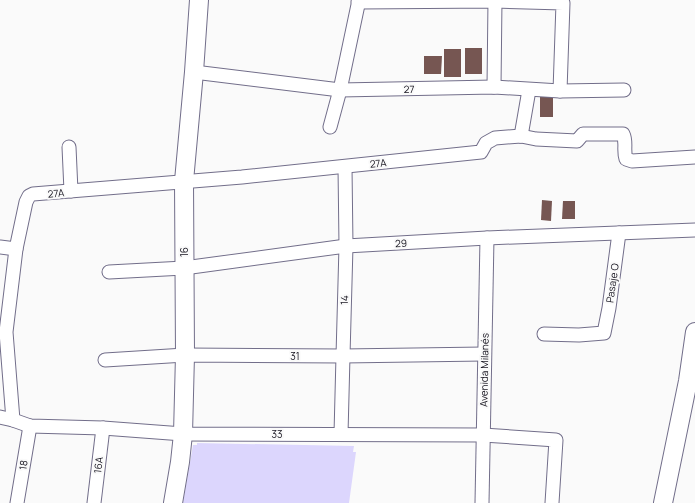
<svg xmlns="http://www.w3.org/2000/svg" width="695" height="503" viewBox="0 0 695 503" font-family="Manrope,sans-serif">
	<rect width="100%" height="100%" fill="#fafafa"/>
	<!-- green -->
	<polygon fill="#dcd6fd" points="197,443 354,446 353,452 356,452 349,503 183,503 193,445 197,445"/>
	<!-- building -->
	<g fill="#765652">
		<rect x="465" y="48" width="17" height="26"/>
		<rect x="444" y="49" width="17" height="28"/>
		<polygon points="424,56 442,56 441,74 424,74"/>
		<rect x="540" y="97" width="13" height="20"/>
		<polygon points="542,200 552,201 551,221 541,220"/>
		<polygon points="563,201 575,201 575,219 562,219"/>
	</g>
	<g fill="none" stroke-linecap="round" stroke-linejoin="round">
		<defs>
			<g id="street">
				<polyline points="358,2 495,1 563,3 560,91"/>
				<polyline points="194,72 340,90 494,87 560,91 624,90"/>
				<polyline points="494,87 495,0"/>
				<polyline points="330,127 340,90 359,0"/>
				<polyline points="521,136 529,90"/>
				<polyline points="69,147 71,191"/>
				<polyline points="0,247 16,249"/>
				<polyline points="109,272 184,268 346,246 487,238 695,230"/>
				<polyline points="544,334 579,335 604,333 609,308 619,233"/>
				<polyline points="105,360 185,355 343,356 484,354"/>
				<polyline points="0,417 13,420 30,426 103,428 183,434 483,435 556,440 552,503"/>
				<path d="M13,420L6,332L16,249L26,202L29,196L33,194L242,177L481,152L486,143L495,138L521,136L536,139L577,141L583,134H623C627,142 623,150 626,159L632,161L695,157"/>
				<polyline points="341,434 343,356 346,246 345,167"/>
				<polyline points="17,503 30,426"/>
				<polyline points="94,503 103,428"/>
				<polyline points="482,503 487,238"/>
			</g>
			<g id="secondary">
				<polyline points="173,503 180,462 183,434 185,355 184,181 194,72 199,0"/>
				<polyline points="663,503 688,381 695,332"/>
			</g>
		</defs>
		<!-- street casing -->
		<use href="#street" stroke="#726e8a" stroke-width="15"/>
		<!-- secondary casing -->
		<use href="#secondary" stroke="#726e8a" stroke-width="20"/>
		<!-- street -->
		<use href="#street" stroke="#fff" stroke-width="13"/>
		<!-- secondary -->
		<use href="#secondary" stroke="#fff" stroke-width="18"/>
	</g>
	<g text-anchor="middle" dominant-baseline="central" stroke-width="4" stroke-linejoin="round" paint-order="stroke">
		<!-- street labels -->
		<g font-size="10" fill="#15131e" stroke="#fafafa">
			<text transform="translate(409 89) rotate(-1)">27</text>
			<text transform="translate(378 163) rotate(-6)">27A</text>
			<text transform="translate(56 193) rotate(-5)">27A</text>
			<text transform="translate(401 243) rotate(-3)">29</text>
			<text transform="translate(184 252) rotate(-90)">16</text>
			<text transform="translate(612 283) rotate(-82)">Pasaje O</text>
			<text transform="translate(344 300) rotate(-88)">14</text>
			<text x="295" y="356">31</text>
			<text transform="translate(484 370) rotate(-89)">Avenida Milanés</text>
			<text x="277" y="434">33</text>
			<text transform="translate(23 465) rotate(-81)">18</text>
			<text transform="translate(98 465) rotate(-83)">16A</text>
		</g>
	</g>
</svg>
